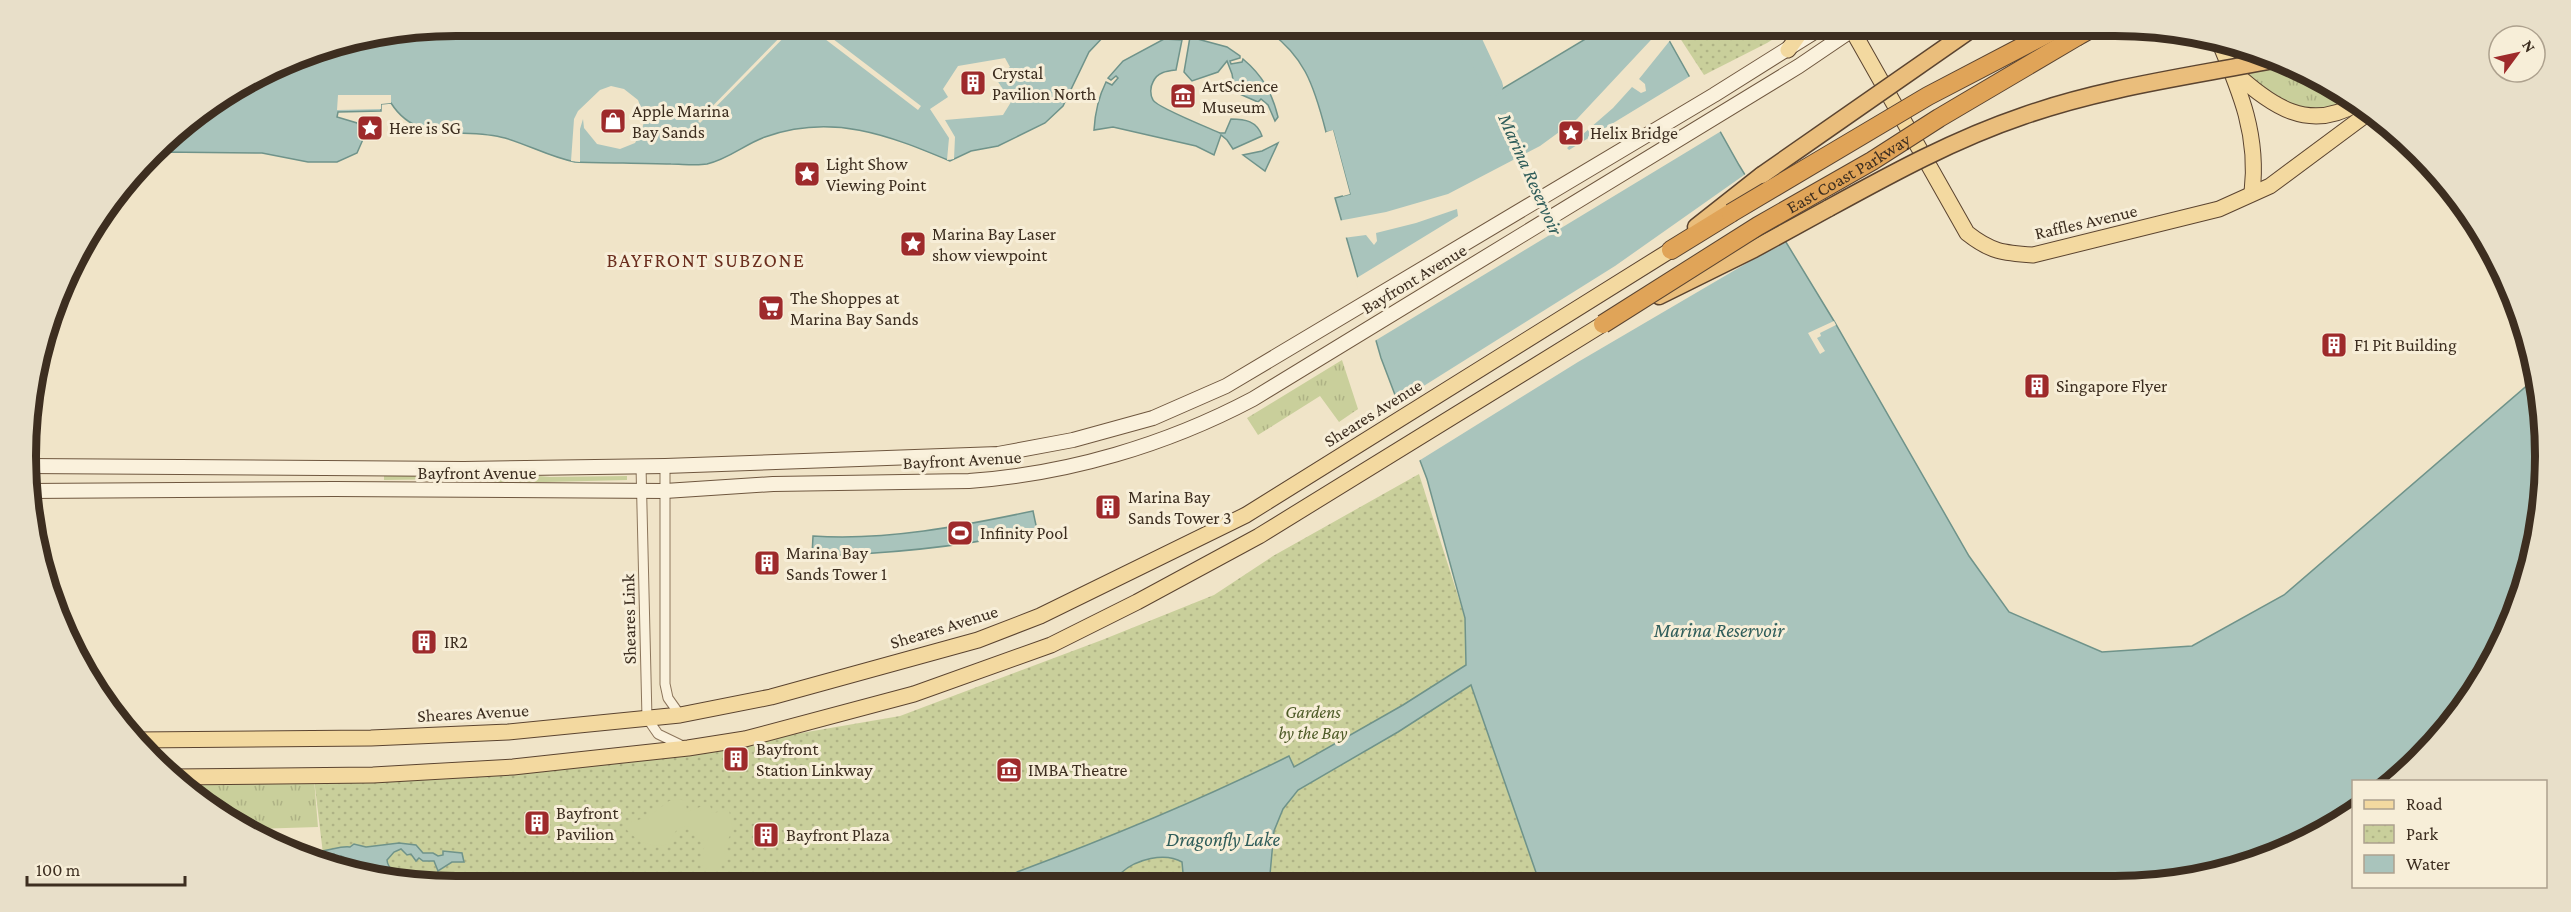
<svg xmlns="http://www.w3.org/2000/svg" width="2571" height="912" viewBox="0 0 2571 912" font-family="'Crimson Pro',serif">
	<defs>
		<pattern id="grass-tufts" width="24" height="20" patternUnits="userSpaceOnUse" patternTransform="scale(1.5)"><rect width="24" height="20" fill="#c9cf9b"/><path d="M3 7l-1-3M5 7V3M7 7l1-3M15 17l-1-3M17 17v-4M19 17l1-3" fill="none" stroke="#aeb285"/></pattern>
		<pattern id="park-dots" width="8" height="8" patternUnits="userSpaceOnUse" patternTransform="scale(1.5)"><rect width="8" height="8" fill="#c9cf9b"/><path d="M2 2h.1M6 6h.1" fill="none" stroke="#aeb285" stroke-width="1.8" stroke-linecap="round"/></pattern>
	</defs>
	<rect width="100%" height="100%" fill="#f0e4c8"/>
	<!-- grass -->
	<g fill="url(#grass-tufts)">
		<polygon points="2226,40 2305,70 2356,101 2351,106 2294,112 2241,76"/>
		<polygon points="1342,360 1358,409 1339,422 1320,396 1258,435 1247,418"/>
		<polygon points="504,473 550,477 627,476 627,480 504,483 455,479 384,480 384,475"/>
		<polygon points="314,779 318,827 251,829 217,814 179,783"/>
	</g>
	<!-- park -->
	<g fill="url(#park-dots)">
		<polygon points="1676,26 1794,26 1767,43 1704,75 1674,29"/>
		<polygon points="1419,474 1465,618 1466,665 1471,685 1540,884 456,886 345,872 324,862 314,779 371,778 633,762 900,716 1102,640 1214,595 1273,556"/>
	</g>
	<!-- garden -->
	<path fill="#c9cf9b" d="M679,799L686,801L687,812L700,807L705,802L710,805L712,813L729,810L733,830L724,847L726,861L718,870L709,871L697,862L703,860L706,853L703,850L709,837L705,841L698,837L690,827C675,825 675,835 667,844C653,850 636,840 627,830L628,823L648,817L669,801Z"/>
	<!-- water -->
	<g fill="#a9c4bc" stroke="#6f938a" stroke-width="1.5">
		<path d="M456,26H1120L1106,34L1089,52L1063,106L1045,123L998,146L971,151L950,161C888,135 832,113 765,137C745,144 729,159 707,164C696,166 682,164 671,164C639,163 607,163 575,162C550,157 529,145 505,138C465,126 418,146 391,103L381,104V111L338,112L337,117L357,123L364,137L357,153L337,162H308L262,153L160,152L149,157L172,133L292,58L372,34Z"/>
		<path d="M1261,26H1456L1502,89L1607,26H1661L1739,165L1834,321L1969,556L2009,612L2102,652L2192,646L2284,595L2537,377L2542,399L2545,484L2531,567L2488,672L2399,779L2396,782H2354L2353,810L2305,842L2172,883L1540,884L1471,685L1398,732L1298,790L1283,809L1274,831L1269,885H1178L1183,873L1182,862C1165,852 1136,859 1121,873V881L1125,885H982C1086,847 1189,806 1289,756L1294,767L1403,705L1466,665L1465,618L1427,479L1381,358L1335,198L1350,194L1333,131L1326,132C1314,85 1304,53 1261,26Z"/>
		<path d="M1190,37L1227,47L1240,56V58L1230,61L1231,64L1242,62L1243,59C1262,75 1272,92 1278,117L1275,121L1268,105L1261,99L1258,102L1235,92L1232,74L1227,61L1218,72L1192,81L1184,72Z"/>
		<path d="M1164,39L1182,40L1176,70C1167,71 1157,72 1153,82C1150,87 1150,95 1153,100C1156,107 1209,128 1220,133H1225L1231,119C1245,119 1257,121 1262,136L1233,149L1227,140L1221,135L1214,155L1196,146L1113,127L1094,130C1095,113 1098,98 1106,82L1112,85L1118,78L1116,76L1111,80L1108,78L1123,61Z"/>
		<polygon points="1278,143 1265,171 1243,155 1262,151"/>
		<path d="M1033,511L1037,530C963,547 889,554 812,556L813,536C886,541 962,526 1033,511Z"/>
		<path d="M399,843L416,845L423,853H433L438,856L443,855V851L462,853L464,862H452L438,871L434,861H423L419,858L416,861L411,854L407,855L401,849L394,852L387,860C388,873 404,875 413,879L420,877L423,882L369,875L364,868L360,869L363,873L361,874L354,868L349,871L351,861L341,856L338,859L334,854L323,855L322,851C335,849 340,846 350,847L354,844L366,847Z"/>
	</g>
	<!-- pier -->
	<g fill="#f0e4c8">
		<polygon points="791,26 795,26 700,123 698,121"/>
		<polygon points="808,26 816,26 921,106 918,110"/>
		<polygon points="1664,26 1672,38 1639,79 1645,84 1646,91 1641,93 1632,87 1613,108 1567,148 1569,150 1692,75 1723,130 1373,342 1355,279 1458,216 1457,209 1416,223 1376,233 1377,241 1374,245 1366,235 1343,238 1338,221 1386,212 1448,194 1540,146 1577,119"/>
		<polygon points="1005,58 1010,67 995,77 1011,102 1003,115 945,120 955,137 954,159 947,160 949,138 930,109 948,97 943,89 958,66"/>
		<polygon points="611,86 624,89 638,100 645,119 641,132 635,143 620,149 597,144 584,128 583,119 580,129 580,162 571,161 574,119 578,111 600,90"/>
		<polygon points="338,95 391,95 391,103 381,104 381,109 337,110"/>
		<polygon points="1333,130 1350,194 1343,196 1342,193 1346,192 1331,134 1327,135 1326,132"/>
		<polygon points="1747,173 1788,239 1578,362 1417,462 1395,404 1615,266"/>
		<polygon points="1834,321 1836,325 1820,333 1821,336 1817,338 1825,351 1820,354 1808,333"/>
	</g>
	<g fill="none" stroke-linecap="round" stroke-linejoin="round">
		<!-- river -->
		<polyline stroke="#a9c4bc" stroke-width="20" points="1465,26 1493,86"/>
		<defs>
			<g id="minor">
				<polyline points="641,466 647,718 658,734 685,747"/>
				<polyline points="665,466 665,684 668,698 680,715"/>
			</g>
			<g id="secondary">
				<polyline points="27,466 464,469 665,466 998,454 1073,440 1153,418 1226,386 1714,95 1824,26"/>
				<path d="M28,491L334,489L665,491L773,484L969,481C1068,474 1166,445 1253,399L1799,66L1858,26"/>
			</g>
			<g id="primary">
				<path d="M1850,26L1967,233C1991,252 2003,253 2033,255L2219,209L2270,186L2371,111"/>
				<path d="M2218,39C2240,91 2259,135 2252,193"/>
				<polyline points="1788,50 1805,26"/>
				<path d="M2234,72C2271,106 2309,133 2358,103"/>
				<polyline points="135,740 371,738 508,732 680,715 771,697 978,640 1040,616 1246,515 1671,250"/>
				<polyline points="172,777 373,775 513,767 688,748 745,739 914,694 1051,645 1137,602 1259,536 1603,324"/>
			</g>
			<g id="trunk">
				<polyline points="1696,227 1762,175"/>
				<polyline points="1659,296 1754,249 1829,208"/>
			</g>
			<g id="motorway">
				<polyline points="2078,36 2096,26"/>
				<polyline points="1671,250 1731,213"/>
			</g>
		</defs>
		<!-- minor casing -->
		<use href="#minor" stroke="#8d765c" stroke-width="11"/>
		<!-- secondary casing -->
		<use href="#secondary" stroke="#6f573f" stroke-width="16"/>
		<!-- primary casing -->
		<use href="#primary" stroke="#5b4430" stroke-width="17"/>
		<!-- trunk casing -->
		<use href="#trunk" stroke="#5b4430" stroke-width="19"/>
		<!-- motorway casing -->
		<use href="#motorway" stroke="#5b4430" stroke-width="20"/>
		<!-- minor -->
		<use href="#minor" stroke="#faf1dc" stroke-width="9"/>
		<!-- secondary -->
		<use href="#secondary" stroke="#faf1dc" stroke-width="14"/>
		<!-- primary -->
		<use href="#primary" stroke="#f3d9a0" stroke-width="15"/>
		<!-- trunk -->
		<use href="#trunk" stroke="#eabe7c" stroke-width="16"/>
		<!-- motorway -->
		<use href="#motorway" stroke="#e0a458" stroke-width="18"/>
		<defs>
			<g id="trunk-bridge">
				<polyline points="1762,175 1976,26"/>
				<path d="M1829,208C1891,174 1955,139 2023,116C2105,87 2193,76 2278,59"/>
			</g>
			<g id="motorway-bridge">
				<polyline points="1731,213 1928,96 2062,26"/>
				<path id="s1" d="M1603,324L1758,226L1872,161L1939,118L2078,36"/>
			</g>
		</defs>
		<!-- trunk-bridge casing -->
		<use href="#trunk-bridge" stroke="#5b4430" stroke-width="19" stroke-linecap="butt"/>
		<!-- motorway-bridge casing -->
		<use href="#motorway-bridge" stroke="#5b4430" stroke-width="20" stroke-linecap="butt"/>
		<!-- trunk-bridge -->
		<use href="#trunk-bridge" stroke="#eabe7c" stroke-width="16"/>
		<!-- motorway-bridge -->
		<use href="#motorway-bridge" stroke="#e0a458" stroke-width="18"/>
	</g>
	<!-- icons -->
	<defs>
		<symbol id="building-square" viewBox="-11 -11 22 22"><rect x="-9" y="-9" width="18" height="18" rx="4" fill="#9e2a2b" stroke="#f7eed8"/><path d="M-4-6H4V6H1V3H-1V6H-4ZM-2.5-4.3h1.7v1.8h-1.7ZM.8-4.3h1.7v1.8H.8ZM-2.5-1h1.7V.8h-1.7ZM.8-1h1.7V.8H.8Z" fill="#fff"/></symbol>
		<symbol id="museum-square" viewBox="-11 -11 22 22"><rect x="-9" y="-9" width="18" height="18" rx="4" fill="#9e2a2b" stroke="#f7eed8"/><path d="M0-6L6-3V-2H-6V-3ZM-5-1h2V3h-2ZM-1-1h2V3h-2ZM3-1h2V3H3ZM-6 4H6V6H-6Z" fill="#fff"/></symbol>
		<symbol id="shop-square" viewBox="-11 -11 22 22"><rect x="-9" y="-9" width="18" height="18" rx="4" fill="#9e2a2b" stroke="#f7eed8"/><path d="M-5-2.5h2.3a2.7 3.5 0 0 1 5.4 0H5L5.5 6h-11ZM-1.5-2.5h3a1.5 2.3 0 0 0-3 0Z" fill="#fff"/></symbol>
		<symbol id="sight-square" viewBox="-11 -11 22 22"><rect x="-9" y="-9" width="18" height="18" rx="4" fill="#9e2a2b" stroke="#f7eed8"/><path d="M0-6L1.8-2.2L6-1.7L2.9 1.2L3.7 5.4L0 3.3L-3.7 5.4L-2.9 1.2L-6-1.7L-1.8-2.2Z" fill="#fff"/></symbol>
		<symbol id="supermarket-square" viewBox="-11 -11 22 22"><rect x="-9" y="-9" width="18" height="18" rx="4" fill="#9e2a2b" stroke="#f7eed8"/><path d="M-6-5.5h2.5l.6 2H6L4.5 2H-2.5L-4.4-4H-6ZM-1.5 3.2a1.3 1.3 0 1 0 .1 0ZM3 3.2a1.3 1.3 0 1 0 .1 0Z" fill="#fff"/></symbol>
		<symbol id="stadium-square" viewBox="-11 -11 22 22"><rect x="-9" y="-9" width="18" height="18" rx="4" fill="#9e2a2b" stroke="#f7eed8"/><path d="M0-5a6.5 5 0 1 0 0 10a6.5 5 0 1 0 0-10ZM-3.5-1.8h7v3.6h-7Z" fill="#fff"/></symbol>
	</defs>
	<g fill-rule="evenodd">
		<use href="#building-square" x="958" y="68" width="30" height="30"/>
		<use href="#museum-square" x="1168" y="81" width="30" height="30"/>
		<use href="#shop-square" x="598" y="106" width="30" height="30"/>
		<use href="#sight-square" x="355" y="113" width="30" height="30"/>
		<use href="#sight-square" x="1556" y="118" width="30" height="30"/>
		<use href="#sight-square" x="792" y="159" width="30" height="30"/>
		<use href="#sight-square" x="898" y="229" width="30" height="30"/>
		<use href="#supermarket-square" x="756" y="293" width="30" height="30"/>
		<use href="#building-square" x="2319" y="330" width="30" height="30"/>
		<use href="#building-square" x="2022" y="371" width="30" height="30"/>
		<use href="#building-square" x="1093" y="492" width="30" height="30"/>
		<use href="#stadium-square" x="945" y="518" width="30" height="30"/>
		<use href="#building-square" x="752" y="548" width="30" height="30"/>
		<use href="#building-square" x="409" y="627" width="30" height="30"/>
		<use href="#building-square" x="721" y="744" width="30" height="30"/>
		<use href="#museum-square" x="994" y="755" width="30" height="30"/>
		<use href="#building-square" x="522" y="808" width="30" height="30"/>
		<use href="#building-square" x="751" y="820" width="30" height="30"/>
	</g>
	<g text-anchor="middle" dominant-baseline="central" stroke-width="6" stroke-linejoin="round" paint-order="stroke">
		<!-- poi labels -->
		<g font-size="18" fill="#3d2e20" stroke="#f7eed8" text-anchor="start">
			<text x="992" y="73">Crystal<tspan x="992" dy="21">Pavilion North</tspan></text>
			<text x="1202" y="86">ArtScience<tspan x="1202" dy="21">Museum</tspan></text>
			<text x="632" y="111">Apple Marina<tspan x="632" dy="21">Bay Sands</tspan></text>
			<text x="389" y="128">Here is SG</text>
			<text x="1590" y="133">Helix Bridge</text>
			<text x="826" y="164">Light Show<tspan x="826" dy="21">Viewing Point</tspan></text>
			<text x="932" y="234">Marina Bay Laser<tspan x="932" dy="21">show viewpoint</tspan></text>
			<text x="790" y="298">The Shoppes at<tspan x="790" dy="21">Marina Bay Sands</tspan></text>
			<text x="2354" y="345">F1 Pit Building</text>
			<text x="2056" y="386">Singapore Flyer</text>
			<text x="1128" y="497">Marina Bay<tspan x="1128" dy="21">Sands Tower 3</tspan></text>
			<text x="980" y="533">Infinity Pool</text>
			<text x="786" y="553">Marina Bay<tspan x="786" dy="21">Sands Tower 1</tspan></text>
			<text x="444" y="642">IR2</text>
			<text x="756" y="749">Bayfront<tspan x="756" dy="21">Station Linkway</tspan></text>
			<text x="1028" y="770">IMBA Theatre</text>
			<text x="556" y="813">Bayfront<tspan x="556" dy="21">Pavilion</tspan></text>
			<text x="786" y="835">Bayfront Plaza</text>
		</g>
		<!-- street labels -->
		<g font-size="18" fill="#3d2e20" stroke="#f7eed8">
			<text stroke="none"><textPath href="#s1" startOffset="288">East Coast Parkway</textPath></text>
			<text transform="translate(2086 222) rotate(-13)">Raffles Avenue</text>
			<text transform="translate(1414 279) rotate(-31)">Bayfront Avenue</text>
			<text transform="translate(1373 413) rotate(-32)">Sheares Avenue</text>
			<text transform="translate(962 460) rotate(-3)">Bayfront Avenue</text>
			<text x="477" y="473">Bayfront Avenue</text>
			<text transform="translate(629 619) rotate(-91)">Sheares Link</text>
			<text transform="translate(944 627) rotate(-17)">Sheares Avenue</text>
			<text transform="translate(473 713) rotate(-3)">Sheares Avenue</text>
		</g>
		<!-- park labels -->
		<g font-size="18" font-style="italic" fill="#4d5a26" stroke="#f7eed8">
			<text x="1313" y="712">Gardens<tspan x="1313" dy="21">by the Bay</tspan></text>
		</g>
		<!-- water labels -->
		<g font-size="20" font-style="italic" fill="#2f5d5a" stroke="#f7eed8">
			<text transform="translate(1531 174) rotate(66)">Marina Reservoir</text>
			<text x="1719" y="630">Marina Reservoir</text>
			<text x="1223" y="839">Dragonfly Lake</text>
		</g>
		<!-- neighbourhood labels -->
		<g font-size="20" letter-spacing="1.5" fill="#6b2e1e" stroke="#f7eed8">
			<text x="706" y="260">BAYFRONT SUBZONE</text>
		</g>
	</g>
	<!-- crop -->
	<path d="M0 0H2571V912H0ZM456 36H2115A420 420 0 0 1 2535 456V456A420 420 0 0 1 2115 876H456A420 420 0 0 1 36 456V456A420 420 0 0 1 456 36Z" fill="#e8dfc9" fill-rule="evenodd"/>
	<path fill="none" stroke="#3d2e20" stroke-width="8" d="M456 36H2115A420 420 0 0 1 2535 456V456A420 420 0 0 1 2115 876H456A420 420 0 0 1 36 456V456A420 420 0 0 1 456 36Z"/>
	<!-- legend -->
	<rect x="2352" y="780" width="195" height="108" fill="#f7eed8" stroke="#ada18e" stroke-width="1.5"/>
	<rect x="2364" y="800" width="30" height="9" fill="#f3d9a0" stroke="#ada18e" stroke-width="1.5"/>
	<text x="2406" y="810" font-size="18" fill="#3d2e20">Road</text>
	<rect x="2364" y="825" width="30" height="18" fill="url(#park-dots)" stroke="#ada18e" stroke-width="1.5"/>
	<text x="2406" y="840" font-size="18" fill="#3d2e20">Park</text>
	<rect x="2364" y="855" width="30" height="18" fill="#a9c4bc" stroke="#ada18e" stroke-width="1.5"/>
	<text x="2406" y="870" font-size="18" fill="#3d2e20">Water</text>
	<!-- north arrow -->
	<g transform="translate(2517 54) rotate(57)"><circle r="28" fill="#f7eed8" stroke="#ada18e" stroke-width="1.5"/>
	<path d="M0-4.5L10 22L0 15L-10 22Z" fill="#9e2a2b"/>
	<text y="-9" font-size="16" font-weight="bold" text-anchor="middle" fill="#3d2e20">N</text>
	</g>
	<!-- scale -->
	<path d="M27 876v9h158v-9" fill="none" stroke="#3d2e20" stroke-width="3"/>
	<text x="36" y="876" font-size="18" fill="#3d2e20" stroke="#f7eed8" stroke-width="4.5" paint-order="stroke">100 m</text>
</svg>
